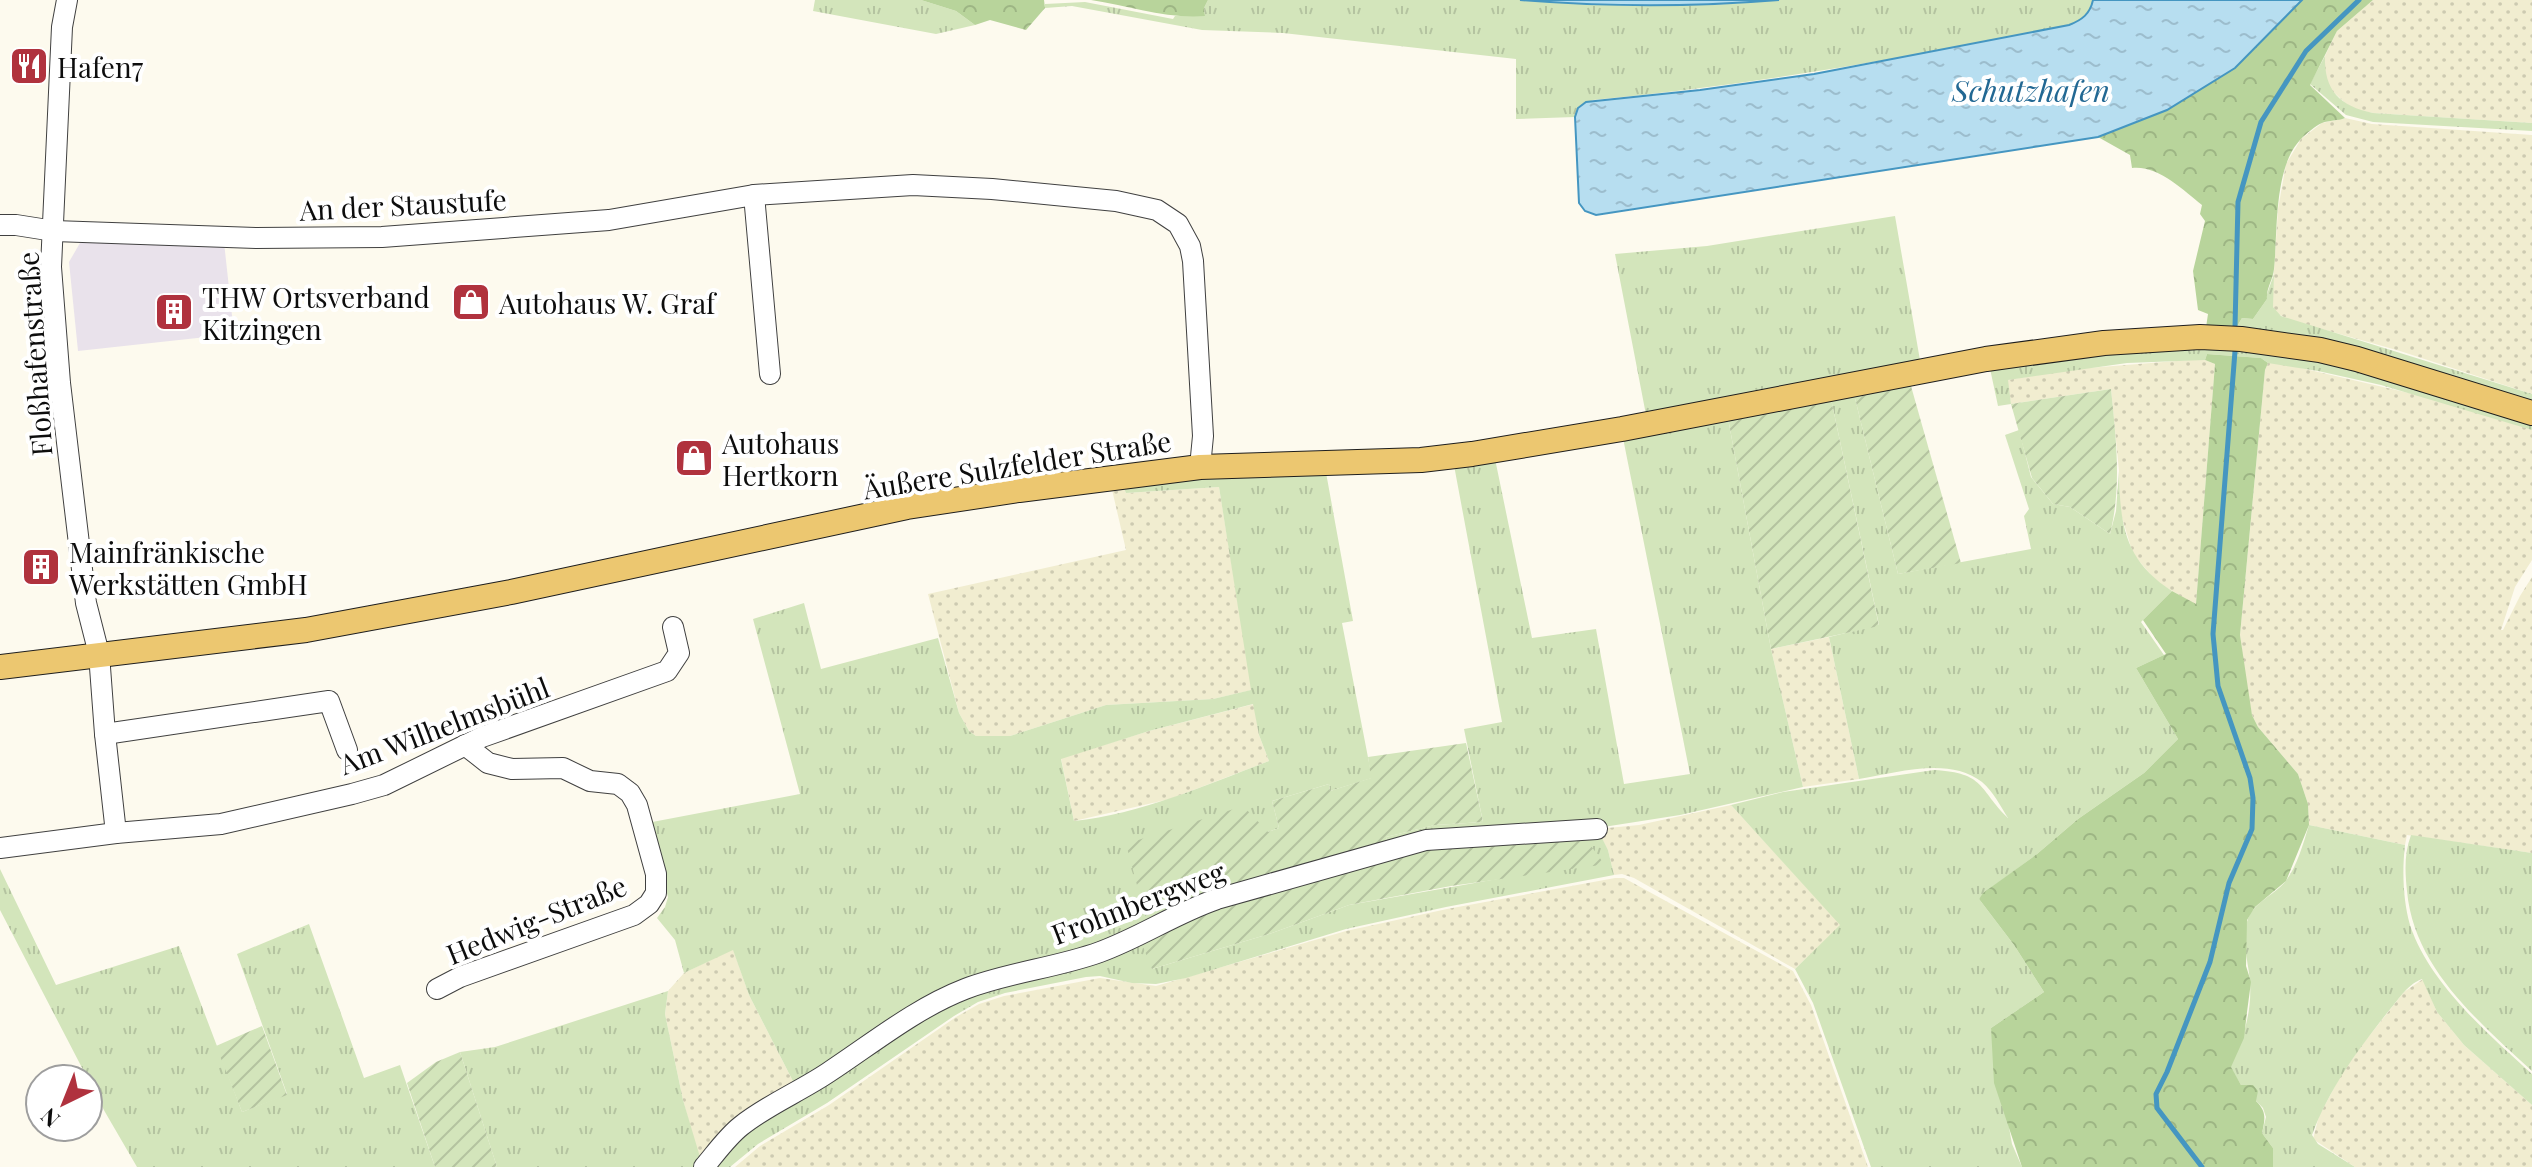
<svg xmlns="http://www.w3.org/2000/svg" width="2532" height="1167" viewBox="0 0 2532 1167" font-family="'Playfair Display',serif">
	<defs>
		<pattern id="farmland-dots" width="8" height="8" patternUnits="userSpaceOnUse" patternTransform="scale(2)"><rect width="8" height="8" fill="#f1edd0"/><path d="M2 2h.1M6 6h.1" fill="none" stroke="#cdcab1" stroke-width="1.8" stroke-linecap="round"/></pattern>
		<pattern id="grass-tufts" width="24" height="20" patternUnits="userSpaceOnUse" patternTransform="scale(2)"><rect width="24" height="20" fill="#d3e5bb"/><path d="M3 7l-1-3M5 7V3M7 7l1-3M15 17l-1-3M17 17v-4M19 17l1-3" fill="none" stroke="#b4c3a0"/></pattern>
		<pattern id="forest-crowns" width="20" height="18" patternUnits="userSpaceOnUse" patternTransform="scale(2)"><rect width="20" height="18" fill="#b8d49b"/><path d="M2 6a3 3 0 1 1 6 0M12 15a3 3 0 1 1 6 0" fill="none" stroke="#9db584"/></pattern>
		<pattern id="garden-furrows" width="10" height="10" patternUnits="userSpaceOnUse" patternTransform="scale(2)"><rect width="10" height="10" fill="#d3e5bb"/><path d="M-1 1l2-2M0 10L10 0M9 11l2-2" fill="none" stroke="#b4c3a0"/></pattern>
		<pattern id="water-ripples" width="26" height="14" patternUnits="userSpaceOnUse" patternTransform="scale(2)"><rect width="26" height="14" fill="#b7def0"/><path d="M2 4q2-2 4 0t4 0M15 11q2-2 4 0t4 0" fill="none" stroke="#9cbdcd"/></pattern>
	</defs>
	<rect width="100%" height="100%" fill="#fdfaee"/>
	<!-- industrial -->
	<polygon fill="#e9e2eb" points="224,242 234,334 78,351 69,262 80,243"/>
	<!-- farmland -->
	<g fill="url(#farmland-dots)">
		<polygon points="2373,0 2532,0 2532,123 2373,113 2352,109 2330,89 2324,73 2325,56 2337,31"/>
		<polygon points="2345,118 2372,124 2532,135 2532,394 2400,351 2290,320 2276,313 2273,307 2273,286 2278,209 2286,164 2301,139 2322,123"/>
		<polygon points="2189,360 2205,360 2215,364 2196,605 2157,582 2133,554 2120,511 2119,471 2111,389 2011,404 2007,380 2075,369"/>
		<polygon points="2275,362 2439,400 2532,430 2532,560 2515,587 2501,630 2503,630 2520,596 2532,577 2532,853 2407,835 2405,845 2309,825 2308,804 2298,774 2258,727 2252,715 2246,686 2240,635 2265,370 2268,363"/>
		<polygon points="1120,480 1126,493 1219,487 1252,690 1213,699 1106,705 1010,736 976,736 969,731 959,713 928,594 1126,550 1110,481"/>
		<polygon points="1829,637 1859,779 1803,787 1771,649"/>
		<polygon points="1254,704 1259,735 1269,761 1170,799 1074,821 1061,758 1149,731"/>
		<polygon points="1731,805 1841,925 1795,969 1634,878 1622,874 1614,875 1608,850 1597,829 1639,825"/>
		<polygon points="1615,878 1624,878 1793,971 1811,1005 1868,1167 735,1167 760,1146 829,1105 956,1017 979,1004 1004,996 1100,978 1156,986 1346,931 1447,909"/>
		<polygon points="733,949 749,995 798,1091 704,1166 697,1152 683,1100 665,1014 668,991 684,973"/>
		<polygon points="2423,979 2437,1012 2464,1045 2532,1105 2532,1167 2355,1167 2313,1139 2319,1116 2341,1075 2362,1045 2404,992"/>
	</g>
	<!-- grass -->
	<g fill="url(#grass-tufts)" fill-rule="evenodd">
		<polygon points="815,0 921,0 956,11 975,25 936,34 813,11"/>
		<path d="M1208,0H1520L1636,6L1728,4L1779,0H2093C2090,14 2082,20 2069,25C1910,57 1754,85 1593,100L1578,108L1575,117L1516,119V59L1283,33L1202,30L1072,6L1045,8V4L1085,2L1173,19L1175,16H1205L1204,8Z"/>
		<path d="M2325,56C2324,91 2340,106 2373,113L2532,123V131L2373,122L2346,115L2310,84Z"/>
		<polygon points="1895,216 1921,366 1647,420 1615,254 1707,246"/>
		<polygon points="2274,274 2273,307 2281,316 2532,394 2532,410 2232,335 2242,318 2253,319 2267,299 2267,294"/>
		<polygon points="2105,345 2320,353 2532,416 2532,430 2381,385 2318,371 2268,363 2261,358 2207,354 2205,360 2127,363 2008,380 2011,404 1998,406 1989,364"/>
		<path d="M1853,390L1898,574L2031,549L2024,516L2029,509L2005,435L2019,430L2031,477L2053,504L2070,507L2110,534L2116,511L2119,471C2120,524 2124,560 2172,591L2141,622L2164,655L2136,668L2178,739L2144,773L2078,819L2037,854L1984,893L1979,899L2014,945L2044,992L1991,1028L2012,1144L2022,1167H1871L1813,1003L1795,969L1840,925L1731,805L1783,792L1934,770C1986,773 1978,789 2008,818C2001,807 1993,791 1982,782C1949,756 1896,773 1859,779L1829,637L1879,625L1830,394Z"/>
		<path d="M1727,413L1771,649L1803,787L1680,815L1597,828L1608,850L1614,875L1446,907L1346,929L1186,978L1156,984L1132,983L1100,976L1086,977L1005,993L978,1002L954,1016L827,1103L758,1144L730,1167H707L798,1091L749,995L733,950L684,973L675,940L657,918L665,907L668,897L647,823L800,794L753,619L804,603L821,669L938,638L959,713L969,731L976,736H1010L1106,705L1213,699L1251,690L1219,487L1126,493L1120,480L1325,467L1353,621L1342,623L1372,778L1330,791L1329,784L1272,801L1279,828L1268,832L1149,930L1152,969L1269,934L1349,905L1503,878L1389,849L1386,837L1435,825L1483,822L1464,729L1502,722L1453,460L1494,454L1532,638L1596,629L1624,784L1690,774L1622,433ZM1253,704L1259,735L1269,761C1206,785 1141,814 1074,821L1061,759L1149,731Z"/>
		<path d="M2309,825L2405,845C2402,871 2403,900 2410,925C2429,983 2488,1034 2532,1074V1105L2464,1045L2437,1012L2422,979C2406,985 2398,1001 2387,1013C2357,1051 2329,1089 2312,1135L2318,1144L2355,1167H2273V1148L2262,1133L2266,1117L2263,1108L2241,1085L2230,1067C2243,1041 2252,1012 2250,983C2249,963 2241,943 2247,922C2252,903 2273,896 2285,882C2297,867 2303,844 2309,825Z"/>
		<path d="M2411,835L2532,853V1071C2478,1021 2414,968 2407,891C2405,872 2404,854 2411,835Z"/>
		<polygon points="0,869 56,985 179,946 242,1112 287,1094 237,954 309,924 364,1078 400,1065 435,1167 137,1167 105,1112 0,910"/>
		<polygon points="668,991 665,1014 683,1100 703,1167 497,1167 460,1052 495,1047"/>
	</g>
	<!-- forest -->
	<g fill="url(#forest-crowns)">
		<polygon points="921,0 1044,0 1045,8 1026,30 990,20 975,25 956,11"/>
		<path d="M1091,0H1208L1204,8L1205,16C1167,19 1129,6 1091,0Z"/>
		<path d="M2302,0H2373L2337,31L2310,85L2345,118C2338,121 2329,120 2322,123C2315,126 2306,134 2302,138C2273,166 2278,232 2274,269C2273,280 2266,288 2267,299L2253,319L2242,318L2232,335L2205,334L2208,314L2198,310L2193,271L2205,221L2200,214L2202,205C2183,190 2158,165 2132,168L2130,155L2098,137L2167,110L2235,68Z"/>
		<path d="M2207,354L2261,358L2268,363L2265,370L2240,635L2252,715L2258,727L2298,774L2308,804L2309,825L2286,881L2255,907L2247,920L2246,966L2251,982L2247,1012L2244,1038L2231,1067L2241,1085H2253L2258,1091L2256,1101C2267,1112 2265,1119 2262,1133L2273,1148V1167H2022L1994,1083L1991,1028L2044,992L2014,945L1979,899L1983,893L2037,854L2078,819L2144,773L2178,739L2136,668L2166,654L2143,620L2172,591L2196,604L2215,364L2205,360Z"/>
	</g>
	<!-- garden -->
	<g fill="url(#garden-furrows)">
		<polygon points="1909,379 1961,563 1898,574 1853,390"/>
		<path d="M2111,389C2116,439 2122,485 2110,534L2070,507L2053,504L2032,478L2011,404Z"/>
		<polygon points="1830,394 1879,626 1771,649 1727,413"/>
		<polygon points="1466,743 1483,822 1435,825 1386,837 1389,850 1586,839 1602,861 1600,865 1451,886 1349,905 1269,934 1152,969 1138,934 1149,930 1126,844 1243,806 1268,832 1279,828 1272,801 1329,784 1330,791 1371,778 1368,757"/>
		<polygon points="262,1026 287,1095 242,1112 216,1046"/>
		<polygon points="460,1052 497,1167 435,1167 407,1083 436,1062"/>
	</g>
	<!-- water -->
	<g fill="url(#water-ripples)" stroke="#4596c1" stroke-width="2">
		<path d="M1520,0H1779C1693,7 1607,7 1520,0Z"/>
		<path d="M2093,0H2302L2235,68L2167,110L2098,137L1596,215L1585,211L1579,203L1575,117L1578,108L1586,102L1700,90L1814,74L2069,25C2082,20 2090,14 2093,0Z"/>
	</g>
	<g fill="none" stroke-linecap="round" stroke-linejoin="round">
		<!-- stream -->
		<g stroke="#4596c1" stroke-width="5">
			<polyline points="2235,327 2238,202 2261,122 2306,51 2359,0"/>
			<polyline points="2202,1167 2157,1108 2156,1094 2167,1072 2210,962 2229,883 2252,829 2253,798 2250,778 2218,686 2213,634 2235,351"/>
		</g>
		<defs>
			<g id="minor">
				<polyline points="67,0 62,27 51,267 60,383 86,603 99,654 105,734 116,833"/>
				<polyline points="754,195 770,374"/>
				<polyline points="0,225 16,225 54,231 256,238 382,237 609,220 754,195 913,185 992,189 1116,201 1157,210 1178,224 1190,246 1193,261 1203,436 1200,467"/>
				<polyline points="105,734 329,701 347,750"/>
				<polyline points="0,848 116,833 221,824 352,794 384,785 482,737 667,671 679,653 673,627"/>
				<polyline points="437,989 460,977 634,915 649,904 656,893 656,874 637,805 630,793 618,784 590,781 563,768 512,769 488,763 465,745"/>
				<path d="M704,1167C716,1153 727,1137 741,1126C767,1105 801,1091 829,1072C873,1043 916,1008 965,989C1009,972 1056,968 1100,952C1141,937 1176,913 1217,899L1426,840L1597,829"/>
			</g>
			<polyline id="major" points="0,667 306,630 511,592 907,507 1019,490 1200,467 1421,460 1472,454 1622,429 1986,359 2104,343 2200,337 2241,339 2320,350 2357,359 2532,413"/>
		</defs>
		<!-- minor casing -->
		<use href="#minor" stroke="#404040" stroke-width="22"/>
		<!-- major casing -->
		<use href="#major" stroke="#1e1e1e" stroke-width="26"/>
		<!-- minor -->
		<use href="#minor" stroke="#fff" stroke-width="20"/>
		<!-- major -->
		<use href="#major" stroke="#ecc770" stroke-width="24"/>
	</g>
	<!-- icons -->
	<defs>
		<symbol id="restaurant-square" viewBox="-11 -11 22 22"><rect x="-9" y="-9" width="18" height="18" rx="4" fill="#b0323e" stroke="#fff"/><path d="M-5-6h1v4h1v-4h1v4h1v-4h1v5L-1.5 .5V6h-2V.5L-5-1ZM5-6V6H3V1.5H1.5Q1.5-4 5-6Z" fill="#fff"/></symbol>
		<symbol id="shop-square" viewBox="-11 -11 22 22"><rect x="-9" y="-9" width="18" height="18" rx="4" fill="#b0323e" stroke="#fff"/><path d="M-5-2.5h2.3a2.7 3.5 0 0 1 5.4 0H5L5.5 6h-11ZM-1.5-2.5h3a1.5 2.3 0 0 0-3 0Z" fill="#fff"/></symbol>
		<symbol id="building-square" viewBox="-11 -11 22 22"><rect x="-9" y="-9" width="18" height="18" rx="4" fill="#b0323e" stroke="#fff"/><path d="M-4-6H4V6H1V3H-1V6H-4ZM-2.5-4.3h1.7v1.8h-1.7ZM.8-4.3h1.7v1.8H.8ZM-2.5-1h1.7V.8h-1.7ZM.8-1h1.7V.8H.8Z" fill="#fff"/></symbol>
	</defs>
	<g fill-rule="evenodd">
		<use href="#restaurant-square" x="7" y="44" width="44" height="44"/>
		<use href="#shop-square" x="449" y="280" width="44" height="44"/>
		<use href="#building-square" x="152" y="290" width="44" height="44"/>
		<use href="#shop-square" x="672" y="436" width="44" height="44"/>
		<use href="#building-square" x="19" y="545" width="44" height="44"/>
	</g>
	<g text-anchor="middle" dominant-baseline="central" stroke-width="8" stroke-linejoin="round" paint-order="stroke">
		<!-- poi labels -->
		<g font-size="28" fill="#0d0d0d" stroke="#fff" text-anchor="start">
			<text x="57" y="66">Hafen7</text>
			<text x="202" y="296">THW Ortsverband<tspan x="202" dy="32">Kitzingen</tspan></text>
			<text x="499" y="302">Autohaus W. Graf</text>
			<text x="722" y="442">Autohaus<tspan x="722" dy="32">Hertkorn</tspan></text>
			<text x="69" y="551">Mainfränkische<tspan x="69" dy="32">Werkstätten GmbH</tspan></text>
		</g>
		<!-- street labels -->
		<g font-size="28" fill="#0d0d0d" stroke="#fff">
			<text transform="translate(403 204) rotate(-3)">An der Staustufe</text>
			<text transform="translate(34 354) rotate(-94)">Floßhafenstraße</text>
			<text transform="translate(1017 464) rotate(-9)">Äußere Sulzfelder Straße</text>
			<text transform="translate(444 725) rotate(-21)">Am Wilhelmsbühl</text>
			<text transform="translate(1138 902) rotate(-21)">Frohnbergweg</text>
			<text transform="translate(536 919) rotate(-22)">Hedwig-Straße</text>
		</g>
		<!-- water labels -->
		<g font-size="30" font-style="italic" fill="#226893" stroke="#fff">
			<text x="2031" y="90">Schutzhafen</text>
		</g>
	</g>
	<!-- north arrow -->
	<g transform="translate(64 1103) rotate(223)"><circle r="38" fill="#ffffff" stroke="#9e9e9e" stroke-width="2"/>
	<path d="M0-6L14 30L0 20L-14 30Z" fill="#b0323e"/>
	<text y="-12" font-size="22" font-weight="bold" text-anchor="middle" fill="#0d0d0d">N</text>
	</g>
</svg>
